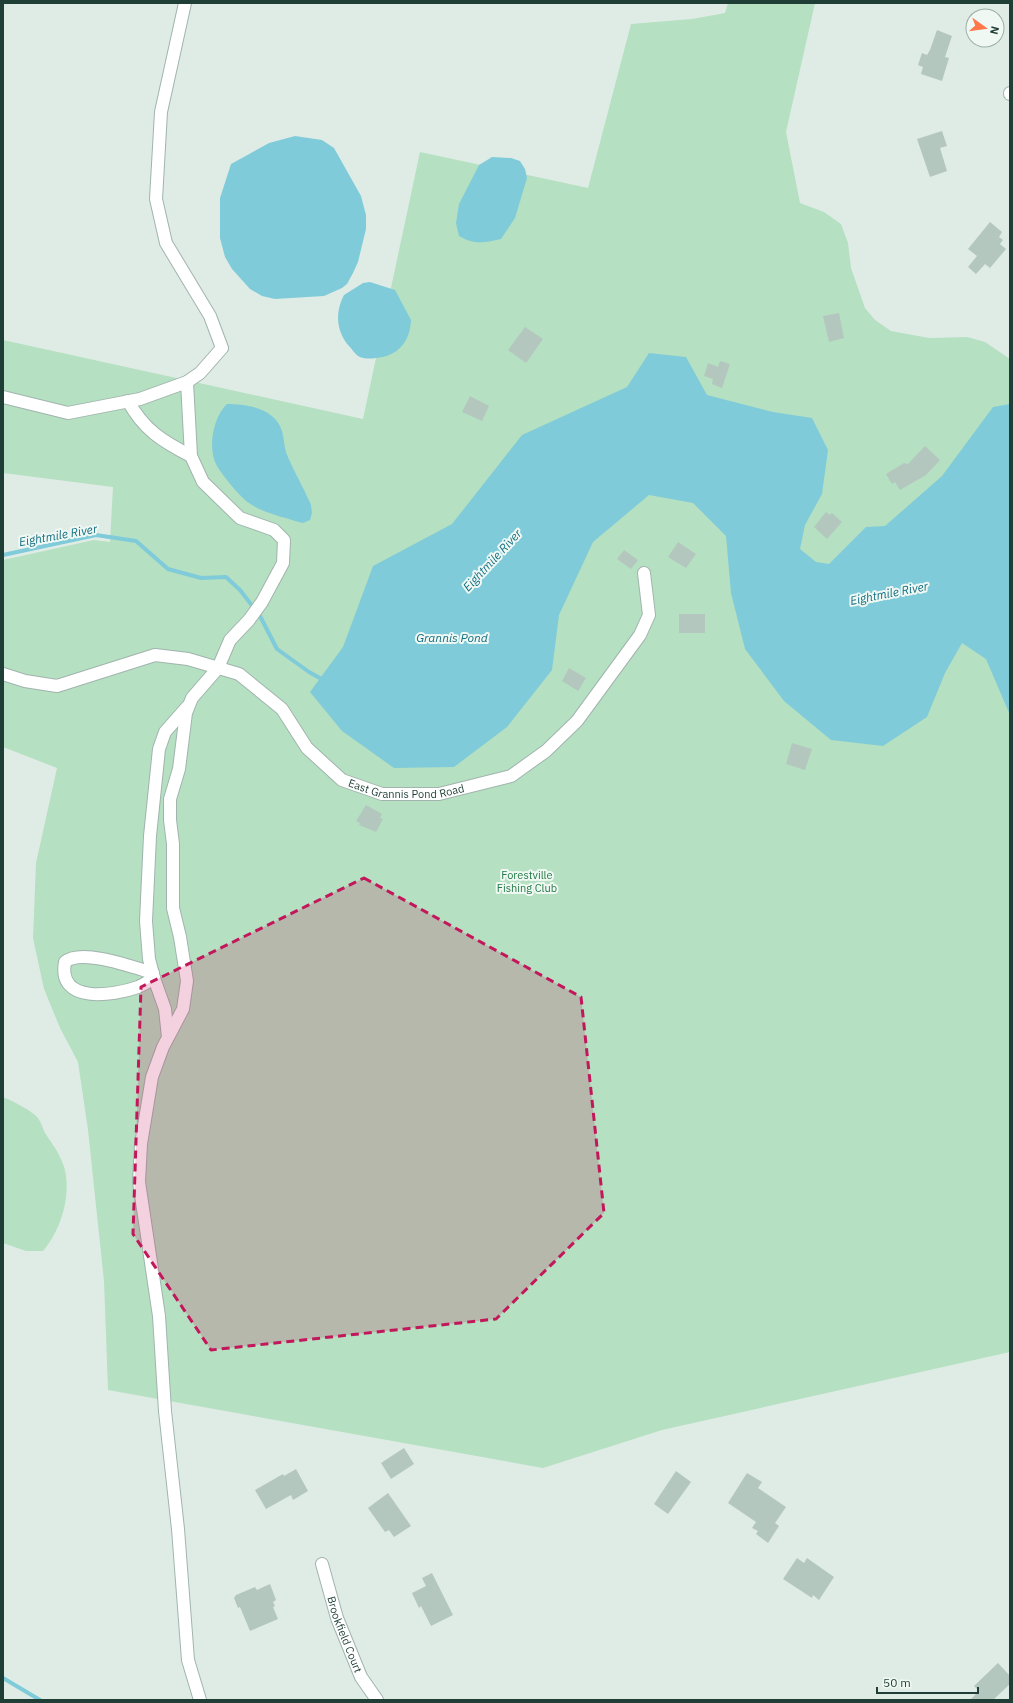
<svg xmlns="http://www.w3.org/2000/svg" width="1013" height="1703" viewBox="0 0 1013 1703" font-family="'IBM Plex Sans',sans-serif">
	<rect width="100%" height="100%" fill="#dfece6"/>
	<!-- green -->
	<g fill="#b5e0c1">
		<polygon points="728,3 815,3 786,132 800,203 824,212 841,224 848,243 851,268 865,308 875,320 891,331 929,338 967,337 985,342 1010,359 1010,1352 662,1430 543,1468 108,1390 104,1281 88,1130 78,1062 60,1028 44,989 33,938 36,863 57,768 3,747 3,560 94,540 110,542 113,487 3,473 3,340 363,419 420,152 588,188 631,24 692,19 725,13"/>
		<path d="M3,1097C11,1100 32,1111 37,1117C41,1121 43,1129 45,1133C50,1141 56,1148 60,1157C75,1185 63,1228 43,1251H26L3,1243Z"/>
	</g>
	<!-- water -->
	<g fill="#80cbd9">
		<polygon points="295,136 322,140 334,148 361,196 366,215 366,229 358,262 353,273 347,284 342,288 324,296 275,299 262,296 250,289 232,269 225,257 220,238 220,198 231,164 269,143"/>
		<path d="M492,157L511,158L520,161L525,169L527,178L515,218L501,239C484,243 474,245 459,236L456,223L459,204L479,165Z"/>
		<path d="M370,282L395,290L411,320C410,342 398,356 376,358C370,359 363,359 358,356C355,354 352,349 349,346C336,331 335,312 344,295L363,283Z"/>
		<polygon points="649,353 686,357 707,395 773,412 812,418 828,450 822,494 805,525 800,549 816,562 829,564 866,527 885,526 942,476 993,407 1010,404 1010,715 986,659 962,643 945,673 927,717 883,746 831,740 784,701 745,649 731,593 726,536 693,503 649,495 593,542 559,615 552,670 507,727 454,767 394,768 342,731 310,692 343,647 373,566 452,524 522,435 627,387"/>
		<path d="M227,404C246,404 275,408 282,431C284,438 284,447 287,455C294,472 304,488 311,505L312,513L310,520L303,523L295,521C280,516 261,512 249,503C240,497 223,476 217,466C207,449 213,417 227,404Z"/>
	</g>
	<g fill="none" stroke-linecap="round" stroke-linejoin="round">
		<!-- stream -->
		<g stroke="#80cbd9" stroke-width="4">
			<polyline points="3,555 96,535 136,541 168,569 201,578 226,577 240,590 260,616 277,649 309,672 325,681"/>
			<polyline points="3,1678 40,1700"/>
		</g>
	</g>
	<!-- building -->
	<g fill="#b4c7bf">
		<polygon points="937,30 952,36 945,57 949,58 942,81 921,74 923,67 918,65 922,53 927,55 930,50"/>
		<polygon points="942,131 947,146 940,148 947,171 930,177 917,139"/>
		<polygon points="990,222 1002,232 999,237 1003,240 1000,244 1006,249 990,268 985,264 976,274 968,267 977,256 968,249"/>
		<polygon points="839,313 844,338 829,342 823,316"/>
		<polygon points="525,327 543,339 526,363 508,350"/>
		<polygon points="720,361 730,364 722,388 712,384 713,379 704,376 708,363 718,367"/>
		<polygon points="470,396 489,406 482,421 462,412"/>
		<polygon points="925,446 940,460 926,475 900,490 895,482 892,484 886,474 904,463 908,464"/>
		<polygon points="826,512 830,515 832,513 842,522 827,539 814,527"/>
		<polygon points="678,542 696,554 686,568 668,557"/>
		<polygon points="624,550 638,560 631,569 617,559"/>
		<rect x="679" y="614" width="26" height="19"/>
		<polygon points="569,668 586,678 578,691 562,681"/>
		<polygon points="792,743 812,749 805,770 786,764"/>
		<polygon points="366,805 382,814 380,818 383,819 376,832 359,825 360,823 356,821"/>
		<polygon points="404,1448 414,1464 391,1479 381,1463"/>
		<polygon points="296,1469 308,1491 293,1500 291,1495 266,1509 255,1490 283,1474 284,1476"/>
		<polygon points="676,1471 691,1482 668,1514 654,1504"/>
		<polygon points="747,1473 762,1482 758,1488 786,1507 775,1523 779,1526 768,1543 756,1534 758,1531 752,1528 756,1522 728,1503"/>
		<polygon points="388,1493 411,1526 394,1537 389,1530 385,1532 368,1508"/>
		<polygon points="797,1558 804,1563 807,1558 834,1577 819,1600 813,1595 812,1598 783,1579"/>
		<polygon points="432,1573 453,1615 431,1626 421,1606 419,1608 412,1593 426,1586 422,1578"/>
		<polygon points="270,1584 276,1600 273,1602 275,1606 273,1607 278,1619 250,1631 240,1607 238,1608 234,1598 236,1595 255,1587 257,1590"/>
		<polygon points="998,1663 1010,1676 1010,1684 993,1700 970,1700 979,1691 974,1686"/>
	</g>
	<g fill="none" stroke-linecap="round" stroke-linejoin="round">
		<defs>
			<g id="minor">
				<polyline points="1010,93 1010,94"/>
				<polyline points="187,382 191,456 203,482 240,518 274,530 284,540 283,563 262,602 249,620 230,640 218,668 192,698 186,713 179,769 170,799 170,820 173,844 173,908 180,937 187,981 183,1009 163,1047 152,1077 141,1144 139,1182 159,1316 165,1411 178,1529 188,1660 200,1700"/>
				<polyline points="3,397 68,413 140,399 187,382 200,373 222,348 210,316 166,243 156,199 161,112 185,3"/>
				<path d="M128,401C144,430 162,441 191,456"/>
				<path id="s1" d="M3,674L25,681L57,686L155,655L188,659L239,674L282,709L307,748L342,780L382,794H439L511,776L546,751L577,721L640,635L649,615L644,573"/>
				<path d="M153,973C133,967 81,948 65,962C57,1004 113,996 138,987C143,985 149,981 154,978"/>
				<polyline points="168,1037 165,1009 154,978 149,959 146,921 150,836 159,749 165,732 187,707"/>
				<path id="s2" d="M322,1564L337,1618L361,1677L377,1700"/>
			</g>
		</defs>
		<!-- minor casing -->
		<use href="#minor" stroke="#a1b4ae" stroke-width="14"/>
		<!-- minor -->
		<use href="#minor" stroke="#fff" stroke-width="12"/>
	</g>
	<!-- marked area -->
	<path fill="#c2185b" fill-opacity="0.2" stroke="#c2185b" stroke-width="3" stroke-dasharray="8 5" stroke-linejoin="round" d="M364,878L581,997L604,1213L496,1319L211,1350L133,1234L141,987Z"/>
	<g text-anchor="middle" dominant-baseline="central" stroke-width="4" stroke-linejoin="round" paint-order="stroke">
		<!-- street labels -->
		<g font-size="11" fill="#1e3e36" stroke="#f0f8f4">
			<text stroke="none"><textPath href="#s1" startOffset="460">East Grannis Pond Road</textPath></text>
			<text stroke="none"><textPath href="#s2" startOffset="74">Brookfield Court</textPath></text>
		</g>
		<!-- park labels -->
		<g font-size="11" fill="#237a45" stroke="#f0f8f4">
			<text x="527" y="875">Forestville<tspan x="527" dy="13">Fishing Club</tspan></text>
		</g>
		<!-- water labels -->
		<g font-size="12" font-style="italic" fill="#116e81" stroke="#f0f8f4">
			<text transform="translate(58 535) rotate(-10)">Eightmile River</text>
			<text transform="translate(492 560) rotate(-47)">Eightmile River</text>
			<text transform="translate(889 593) rotate(-11)">Eightmile River</text>
			<text x="452" y="637">Grannis Pond</text>
		</g>
	</g>
	<!-- border -->
	<rect width="1013" height="1703" fill="none" stroke="#1e3e36" stroke-width="8"/>
	<!-- north arrow -->
	<g transform="translate(985 28) rotate(104)"><circle r="19" fill="#f0f8f4" stroke="#9caea8"/>
	<path d="M0-3L7 15L0 10L-7 15Z" fill="#ff774a"/>
	<text y="-6" font-size="11" font-weight="bold" text-anchor="middle" fill="#1e3e36">N</text>
	</g>
	<!-- scale -->
	<path d="M877 1687v6h101v-6" fill="none" stroke="#1e3e36" stroke-width="2"/>
	<text x="883" y="1687" font-size="12" fill="#1e3e36" stroke="#f0f8f4" stroke-width="3" paint-order="stroke">50 m</text>
</svg>
